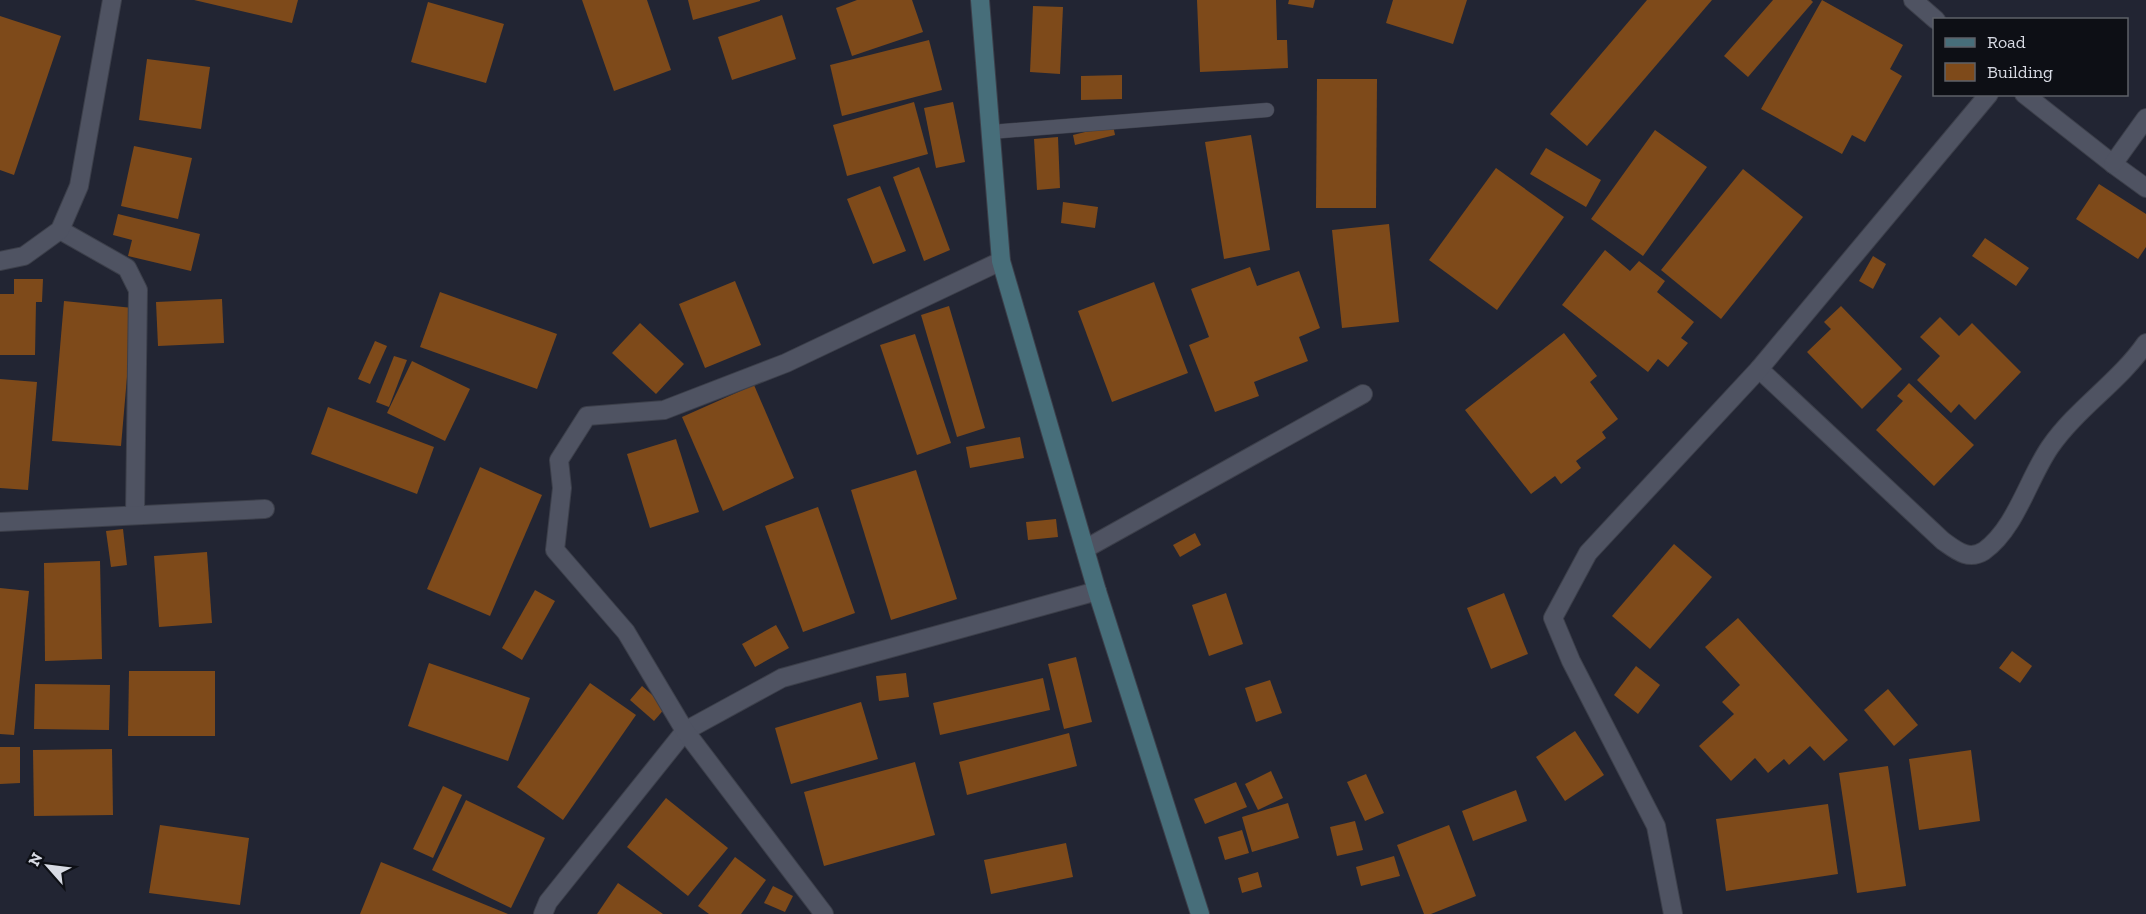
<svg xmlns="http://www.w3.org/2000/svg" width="2146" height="914" viewBox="0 0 2146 914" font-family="'Zilla Slab',serif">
	<rect width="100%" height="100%" fill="#222533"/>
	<!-- building -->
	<g fill="#7e4a1a">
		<polygon points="194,0 298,0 292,23"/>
		<polygon points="582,0 647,0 671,70 614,91"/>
		<polygon points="688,0 760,0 760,1 693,20"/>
		<polygon points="857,0 912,0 923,32 852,56 836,8"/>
		<polygon points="1197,0 1276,0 1277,40 1287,40 1288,68 1200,72"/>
		<polygon points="1289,0 1315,0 1313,8 1288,4"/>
		<polygon points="1393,0 1467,0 1453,44 1386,23"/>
		<polygon points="1647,0 1712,0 1587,146 1550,114"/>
		<polygon points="1773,0 1811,0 1813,2 1748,77 1724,56"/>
		<polygon points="1822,0 1903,45 1890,69 1902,76 1865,142 1852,135 1842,154 1761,109"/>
		<polygon points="428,2 504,24 486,83 411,62"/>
		<polygon points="1033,6 1063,7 1060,74 1030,72"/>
		<polygon points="782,15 796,59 732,80 718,37"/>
		<polygon points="0,16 61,36 14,175 0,170"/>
		<polygon points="929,40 942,90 842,116 830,65"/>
		<polygon points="147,59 210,67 201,129 139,120"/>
		<polygon points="1122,75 1122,99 1081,100 1081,76"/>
		<polygon points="1317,79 1377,79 1376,208 1316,208"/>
		<polygon points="914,102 928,154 847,176 833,125"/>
		<polygon points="953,102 965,162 936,168 924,108"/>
		<polygon points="1113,125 1115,135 1075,145 1073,135"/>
		<polygon points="1655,130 1707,167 1643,256 1591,219"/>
		<polygon points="1251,135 1270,250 1224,259 1205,142"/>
		<polygon points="1058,137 1060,188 1037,190 1034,139"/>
		<polygon points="134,146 192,158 178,219 121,206"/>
		<polygon points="1546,148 1601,180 1586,207 1530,174"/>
		<polygon points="919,167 950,250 924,261 893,177"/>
		<polygon points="1496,168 1564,217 1497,310 1429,260"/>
		<polygon points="1743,169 1803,217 1721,319 1661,270"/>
		<polygon points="2099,184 2146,214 2146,247 2138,259 2076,219"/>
		<polygon points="880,186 906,251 873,264 847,199"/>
		<polygon points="1063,202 1098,207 1095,228 1061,223"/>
		<polygon points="118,214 200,234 191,271 128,256 132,240 113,235"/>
		<polygon points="1389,224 1399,322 1342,328 1332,230"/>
		<polygon points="1985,238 2029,268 2016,286 1972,256"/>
		<polygon points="1605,250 1630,271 1639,261 1665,281 1657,292 1694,322 1681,338 1688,343 1668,367 1658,359 1648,372 1562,305"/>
		<polygon points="1873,256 1886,264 1873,289 1859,281"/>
		<polygon points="1250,267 1257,286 1299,271 1320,328 1299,337 1308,361 1254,382 1259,396 1215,412 1189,345 1209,337 1191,289"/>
		<polygon points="14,279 43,279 42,302 36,302 35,355 0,355 0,294 14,294"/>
		<polygon points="735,281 761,345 705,368 679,304"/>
		<polygon points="1154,282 1188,373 1112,402 1078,311"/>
		<polygon points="440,292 557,334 537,389 420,347"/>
		<polygon points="222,299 224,343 158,346 156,302"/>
		<polygon points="64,301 133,308 121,446 52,441"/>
		<polygon points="949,306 985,428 957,437 921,315"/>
		<polygon points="1841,306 1902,369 1862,409 1807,352 1831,329 1824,322"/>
		<polygon points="1940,317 1959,336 1972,323 2021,372 1975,420 1959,404 1951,413 1917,380 1940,356 1920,337"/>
		<polygon points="640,323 684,364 656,394 612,353"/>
		<polygon points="1564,333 1597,376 1590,382 1618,419 1602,432 1606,438 1576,461 1581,468 1561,484 1555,476 1531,494 1465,410"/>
		<polygon points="915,334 951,443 917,455 880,345"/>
		<polygon points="375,341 387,346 370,384 358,379"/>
		<polygon points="394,356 407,360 389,407 376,402"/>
		<polygon points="412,361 470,389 445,441 387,413"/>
		<polygon points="0,379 37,382 28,490 0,488"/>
		<polygon points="1909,383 1974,445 1934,486 1876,430 1903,401 1897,396"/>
		<polygon points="754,385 794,478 723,511 682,417"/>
		<polygon points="328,407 434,447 417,494 311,454"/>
		<polygon points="1020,437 1024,458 970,468 966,447"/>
		<polygon points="676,439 699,512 650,528 627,454"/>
		<polygon points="480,467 542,495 490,616 427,589"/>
		<polygon points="916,470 957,599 891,620 851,490"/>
		<polygon points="818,507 855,613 803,632 765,526"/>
		<polygon points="1056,519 1058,537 1028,540 1026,522"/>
		<polygon points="123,529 127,565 111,567 106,531"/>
		<polygon points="1195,533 1201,545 1180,557 1173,545"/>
		<polygon points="1674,544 1712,577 1650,649 1612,616"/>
		<polygon points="207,552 212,623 159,627 154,556"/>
		<polygon points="100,561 102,659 45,661 44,563"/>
		<polygon points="0,588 29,591 14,735 0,734"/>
		<polygon points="535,590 555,601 522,660 502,648"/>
		<polygon points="1226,593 1243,644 1209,656 1192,605"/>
		<polygon points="1504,593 1528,654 1491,669 1467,608"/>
		<polygon points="1738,618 1848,740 1824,761 1810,746 1789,765 1784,759 1768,773 1755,758 1731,781 1699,746 1734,714 1722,702 1740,685 1705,647"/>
		<polygon points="776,625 789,648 755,667 742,644"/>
		<polygon points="2012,651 2032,666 2020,683 1999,668"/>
		<polygon points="1076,657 1092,722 1064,729 1048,664"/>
		<polygon points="429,663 530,698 508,761 408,726"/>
		<polygon points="1636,666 1660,685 1638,714 1614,695"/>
		<polygon points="129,671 215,671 215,736 128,736"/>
		<polygon points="906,673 909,697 879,701 876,676"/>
		<polygon points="1043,678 1050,710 940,735 933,703"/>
		<polygon points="1270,680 1282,713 1256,722 1245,688"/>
		<polygon points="590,683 636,715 563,820 517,787"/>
		<polygon points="35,684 110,685 109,730 34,729"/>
		<polygon points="642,686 666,707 654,721 630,700"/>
		<polygon points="1888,689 1918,725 1894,746 1864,710"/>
		<polygon points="861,702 878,759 791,784 775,728"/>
		<polygon points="1575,731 1604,775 1565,801 1536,757"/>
		<polygon points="1069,733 1077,766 967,795 959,762"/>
		<polygon points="0,747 20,747 20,783 0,784"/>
		<polygon points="112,749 113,815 34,816 33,750"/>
		<polygon points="1971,750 1980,821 1919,830 1909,759"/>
		<polygon points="915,762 935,835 824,866 804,792"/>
		<polygon points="1888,766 1906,886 1857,893 1839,773"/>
		<polygon points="1271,771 1283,798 1258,810 1245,784"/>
		<polygon points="1366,774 1384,813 1365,821 1347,782"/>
		<polygon points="1236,782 1247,807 1205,824 1194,799"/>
		<polygon points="443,786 462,795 433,858 413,849"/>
		<polygon points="1516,790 1527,821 1473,841 1462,811"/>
		<polygon points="666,798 728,848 688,896 627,847"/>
		<polygon points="466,800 545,838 511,908 432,870"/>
		<polygon points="1288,803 1299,838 1252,852 1242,817"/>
		<polygon points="1828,804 1838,874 1726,891 1716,819"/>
		<polygon points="1355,821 1363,850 1337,856 1330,827"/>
		<polygon points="160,825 249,838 240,905 149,893"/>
		<polygon points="1449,825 1476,896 1431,914 1424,914 1397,845"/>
		<polygon points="1242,830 1249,853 1225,860 1218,837"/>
		<polygon points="1066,843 1073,877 991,894 984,860"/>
		<polygon points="1394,856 1400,876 1361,886 1356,867"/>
		<polygon points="735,857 766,880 741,914 709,914 698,906"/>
		<polygon points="381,862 508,914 360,914"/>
		<polygon points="1258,872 1262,887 1242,893 1238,878"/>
		<polygon points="618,883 663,914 597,914"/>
		<polygon points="773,886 793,896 785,912 764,903"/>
	</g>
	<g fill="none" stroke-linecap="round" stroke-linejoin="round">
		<defs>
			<polyline id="lane" points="991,132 1267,110"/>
			<g id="street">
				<polyline points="1913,0 1936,20"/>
				<polyline points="2024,94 2113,164 2146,188"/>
				<polyline points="2113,164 2146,118"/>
				<polyline points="60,230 127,268 138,290 135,515"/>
				<polyline points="0,261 24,256 60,230 79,186 112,0"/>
				<path d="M1759,369L1943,541C1956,550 1968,561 1984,551C2016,528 2028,479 2050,447C2077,408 2119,382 2146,343"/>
				<polyline points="0,522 265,509"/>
				<polyline points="1085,549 1363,394"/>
				<polyline points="543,914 548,902 685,731 782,678 1097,591"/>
				<polyline points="824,914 685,731 626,632 555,550 562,488 559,460 587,416 664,410 786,363 1001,261"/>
				<polyline points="1673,914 1656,826 1571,661 1553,618 1588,553 1759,369 1989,94"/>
			</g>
			<polyline id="secondary" points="980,0 1001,261 1097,591 1200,914"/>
		</defs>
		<!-- lane casing -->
		<use href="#lane" stroke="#3c3f4a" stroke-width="15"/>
		<!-- street casing -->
		<use href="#street" stroke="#3c3f4a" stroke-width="20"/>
		<!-- secondary casing -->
		<use href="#secondary" stroke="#3c3f4a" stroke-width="20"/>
		<!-- lane -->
		<use href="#lane" stroke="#4f5362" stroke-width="14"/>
		<!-- street -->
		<use href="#street" stroke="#4f5362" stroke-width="18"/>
		<!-- secondary -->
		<use href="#secondary" stroke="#476e7a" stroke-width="18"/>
	</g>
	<!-- legend -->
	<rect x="1933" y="18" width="195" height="78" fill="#0d0f15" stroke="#5e6168" stroke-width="1.5"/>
	<rect x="1945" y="38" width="30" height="9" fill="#476e7a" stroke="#5e6168" stroke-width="1.5"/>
	<text x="1987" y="48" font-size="18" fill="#d8dbe4">Road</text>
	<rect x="1945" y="63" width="30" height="18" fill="#7e4a1a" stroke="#5e6168" stroke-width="1.5"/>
	<text x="1987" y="78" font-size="18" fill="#d8dbe4">Building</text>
	<!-- north arrow -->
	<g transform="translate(48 866) rotate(298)" stroke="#0d0f15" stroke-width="4.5" paint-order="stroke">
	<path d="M0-4.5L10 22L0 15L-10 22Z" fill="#d8dbe4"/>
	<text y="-9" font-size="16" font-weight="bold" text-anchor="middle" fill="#d8dbe4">N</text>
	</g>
</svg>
